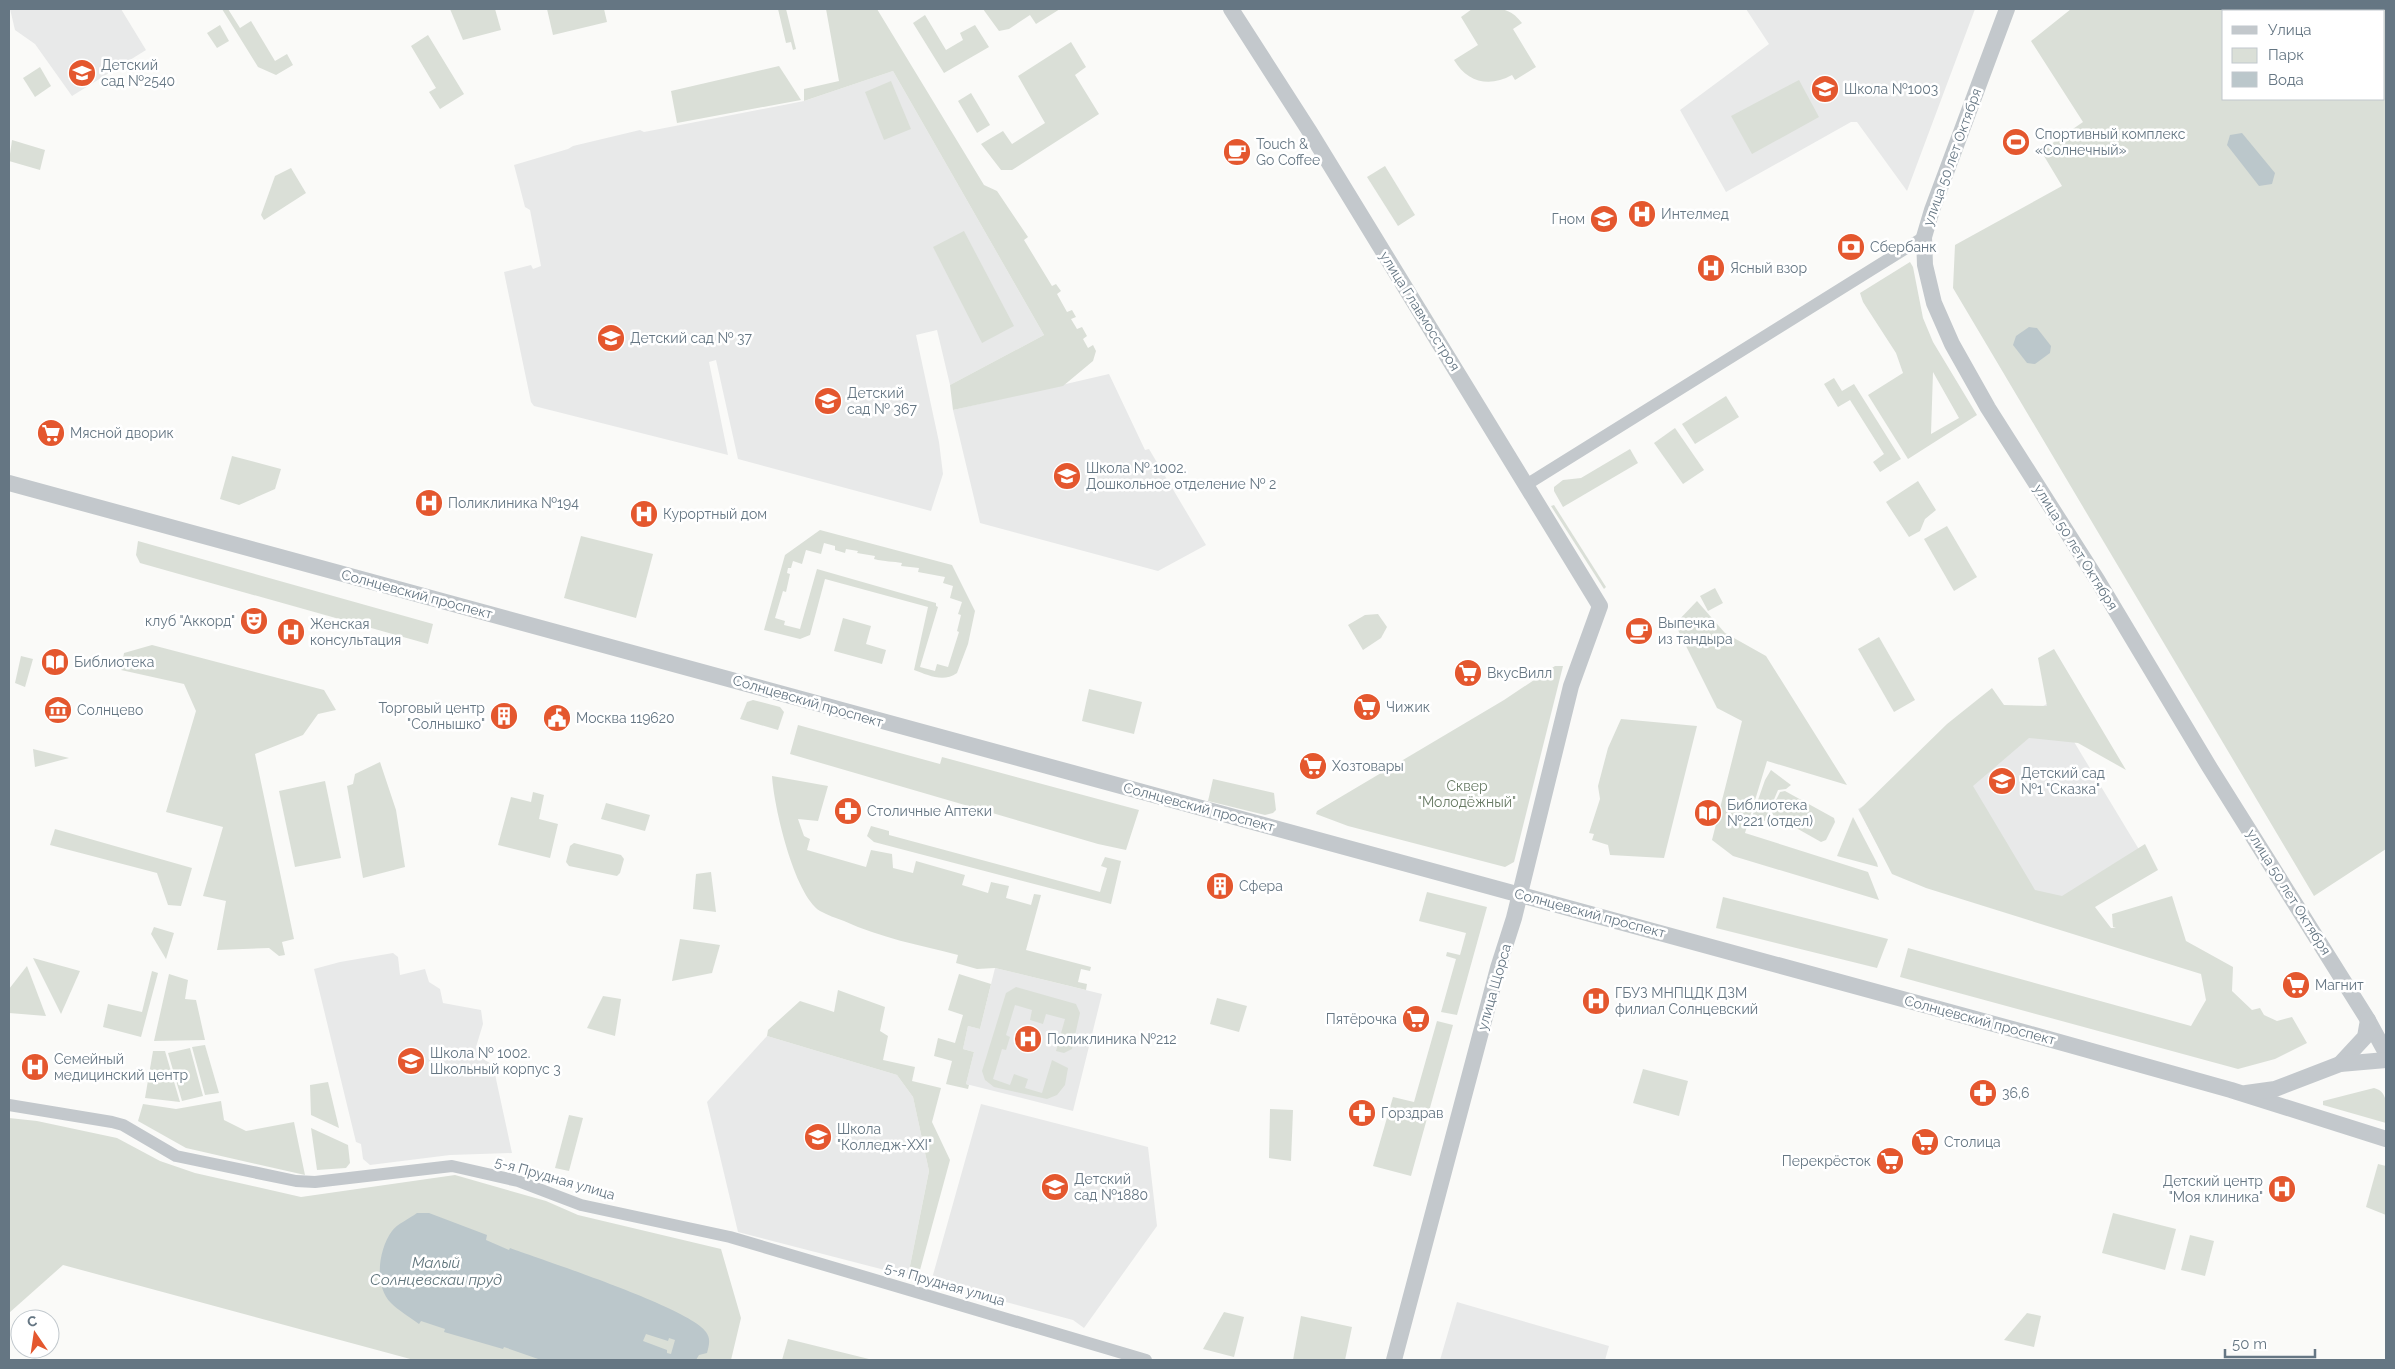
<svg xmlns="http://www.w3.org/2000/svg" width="2395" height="1369" viewBox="0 0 2395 1369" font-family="Raleway,sans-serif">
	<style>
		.built { fill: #e8e9e9 }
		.green { fill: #dadfd7; fill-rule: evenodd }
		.water { fill: #bbc7cb; fill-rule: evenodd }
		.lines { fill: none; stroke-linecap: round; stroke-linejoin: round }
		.minor { stroke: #c3c8cc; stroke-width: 12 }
		.tertiary { stroke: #c3c8cc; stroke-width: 16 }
		.labels { text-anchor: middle; stroke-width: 5; stroke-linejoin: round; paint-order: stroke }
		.poi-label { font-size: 14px; fill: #657683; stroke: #fff; text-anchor: start }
		.street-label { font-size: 14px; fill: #657683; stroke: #fff }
		.park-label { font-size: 14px; fill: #687a64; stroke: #fff }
		.water-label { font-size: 15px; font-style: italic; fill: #60757c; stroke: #fff }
	</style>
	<rect width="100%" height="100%" fill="#fafaf8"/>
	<g class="built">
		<path d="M10,9H121L146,50L72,96L35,44L15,30Z"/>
		<path d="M1746,9H1975L1907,191L1857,122H1851L1726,192L1680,110L1769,44Z"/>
		<path d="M893,71L1044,335L950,385L937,330L916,335L939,442L943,474L931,511L738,459L716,360L709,362L728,455L534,406L531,402L504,272L531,265L533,269L541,266L530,210L525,207L514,165L568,149L573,146L640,130L644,132L804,101Z"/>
		<path d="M1109,374L1145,450L1149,449L1206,545L1158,571L980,523L953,410Z"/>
		<path d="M2050,702L2152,871L2082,914L1886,861L1858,809L1962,749L1965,753Z"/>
		<path d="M393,953L398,957L400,975L425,969L429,982L440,989L443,1003L481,1010L483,1024L476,1047L480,1057L493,1065L512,1153L450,1155L370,1165L363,1159L361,1144L356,1142L314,969L340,962Z"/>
		<path d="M995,968L1102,994L1073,1111L966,1084L974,1052L963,1049L968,1026L980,1029Z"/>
		<path d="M767,1036L897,1075L913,1097L929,1171L908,1276L738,1232L707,1102Z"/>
		<path d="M981,1104L1148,1147L1157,1226L1084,1328L1073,1320L931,1282Z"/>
		<path d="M1457,1302L1609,1346L1605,1360H1440Z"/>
	</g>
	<g class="green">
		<path d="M222,9H228L240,28L251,21L275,61L287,54L293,65L276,75L258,67Z"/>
		<path d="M450,9H495L501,30L463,40Z"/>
		<path d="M547,9H604L607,22L553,35Z"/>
		<path d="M778,9H786L796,49L793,50L791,42L786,43Z"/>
		<path d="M826,9H877L984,185L997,191L1028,237L1024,240L1052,286L1056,284L1061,291L1057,294L1067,312L1072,310L1076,317L1071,319L1077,329L1082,327L1087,336L1083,339L1088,348L1093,345L1096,351L1093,361L1063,386L953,410L950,385L1044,335L893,71L804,101V89L839,81Z"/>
		<path d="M983,9H1060L1036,24L1030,15L1009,29L999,31Z"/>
		<path d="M1472,9C1494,9 1508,4 1522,23L1513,29L1536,67L1515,80L1512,75C1489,88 1467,82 1454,60L1478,45L1461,17Z"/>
		<path d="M2071,9H2386V849L2314,896L1953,288L1955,245L2062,186L2041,151L2083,122L2031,41ZM2224,11H2384V99H2224Z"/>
		<path d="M925,15L946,50L963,40L960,33L975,25L989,47L944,73L913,23Z"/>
		<path d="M220,25L229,41L217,48L207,33Z"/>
		<path d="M428,35L464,94L440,109L429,92L436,88L411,46Z"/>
		<path d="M1071,42L1086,67L1075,75L1099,114L1012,170H1001L981,144L1003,131L1012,144L1045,123L1018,76Z"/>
		<path d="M779,66L801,100L677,123L671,91Z"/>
		<path d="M40,67L51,86L35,97L23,78Z"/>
		<path d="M1799,80L1819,117L1752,154L1731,116Z"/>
		<path d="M891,81L911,129L884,140L865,92Z"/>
		<path d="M971,93L990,125L977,133L958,101Z"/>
		<path d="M12,140L45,150L40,170L9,161Z"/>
		<path d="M1385,166L1415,215L1398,226L1367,177Z"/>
		<path d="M291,168L306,193L264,220L261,215L275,176Z"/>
		<path d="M964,231L1014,326L982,343L933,247Z"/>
		<path d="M1910,262L1913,267L1923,318L1933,342L1977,415L1908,459L1868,395L1903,373L1896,353L1863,302L1860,293ZM1933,372L1959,418L1931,434Z"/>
		<path d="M1834,378L1842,391L1854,384L1901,459L1880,472L1873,462L1884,454L1850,400L1838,407L1824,384Z"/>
		<path d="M1726,396L1739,417L1695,444L1682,424Z"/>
		<path d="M1675,428L1704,470L1683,484L1654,443Z"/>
		<path d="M1630,449L1638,463L1563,507L1554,491V487L1563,480L1581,478Z"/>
		<path d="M232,456L281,469L275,489L239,505L220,499Z"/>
		<path d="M1918,481L1936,510L1925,519L1920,531L1909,537L1886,502Z"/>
		<path d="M1554,505L1606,587L1604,589L1551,506Z"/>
		<path d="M1947,526L1977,577L1954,591L1924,539Z"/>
		<path d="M820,530L952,565L975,611L968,644L957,673C943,683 928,675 914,670L928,607L825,579L810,635L800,639L764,630L785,555ZM824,543L835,546V550L845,553L846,549L858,551L857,553L875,556L874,559C885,562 893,561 902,563L901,566L919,568L918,572L945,577L943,583L953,586L950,598L962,602L958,614L961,615L957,631L959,632L948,667L937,664L935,671L920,667L938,607L936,606V603L817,569L800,629L784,625L785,621L775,618L783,591L786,592L790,574L787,573L788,568H791L793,561L802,564L806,550L821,554Z"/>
		<path d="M581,536L653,554L636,618L564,598Z"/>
		<path d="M138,541L433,624L428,644L140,563L136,555Z"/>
		<path d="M1715,588L1723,603L1708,611L1700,596Z"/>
		<path d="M1697,601L1725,633L1766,656L1847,785L1767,761L1745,833L1868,872L1879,900L1733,856L1712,840L1742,721L1717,708L1675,624Z"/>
		<path d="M1378,614L1387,627L1381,638L1363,650L1348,625L1365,615Z"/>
		<path d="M843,618L871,626L866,644L886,650L882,664L834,651Z"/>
		<path d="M1879,637L1915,700L1894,712L1858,649Z"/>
		<path d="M152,645L324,690L336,710L318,714L303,735L255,754L294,939L282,942L285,955L279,956L269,948L217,950L226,901L203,896L223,827L166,812L196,711L184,684L121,670L124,653Z"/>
		<path d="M2054,649L2126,770L2078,743L2029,738L1973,786L2035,890L2062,896L2145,844L2158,870L2095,907L2111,928H2116L2113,927L2112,914L2172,896L2186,941L2233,967L2232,991L2252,1010L2260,1008L2264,1015L2277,1021L2292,1017L2307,1043L2275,1059L2238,1069L1900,977L1908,948L2191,1026L2206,1000L2201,974L1926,888L1892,874L1859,810L1947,724L1992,688L2004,705L2047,706L2038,658Z"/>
		<path d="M21,656L33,659L25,687L15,683Z"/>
		<path d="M1555,666H1563L1514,862L1505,867L1348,826L1316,814L1317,811L1504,700Z"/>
		<path d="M1089,689L1142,702L1134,734L1082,721Z"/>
		<path d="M753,700L780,707L784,712L778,730L740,719L747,702Z"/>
		<path d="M1621,719L1697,726L1664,858L1610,855L1608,845L1592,840L1594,834L1589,833L1600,799L1598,786L1608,748Z"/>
		<path d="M798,725L940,764L942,757L1139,810L1126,850L1098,844L790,754Z"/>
		<path d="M33,749L69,758L35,767Z"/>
		<path d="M380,762L396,810L405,867L363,878L347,786L353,784L355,774Z"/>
		<path d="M1771,770L1791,785L1786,789L1778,790L1765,821L1752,817L1765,780Z"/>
		<path d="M772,776L828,786L818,821L798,819L804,836L810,839L807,850L866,867L871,850L892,854L893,868L913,873L916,861L965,875L962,885L988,893L991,882L1009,886L1006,898L1031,905L1034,894L1041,895L1026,950L1091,967L1090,971L1081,969L1078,982L1087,984L1086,990L995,968L977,969L956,963L958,955C919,945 881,938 844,921C836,918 827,915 820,911C794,894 774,807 772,776Z"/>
		<path d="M1213,779L1274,793L1276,810L1273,813L1265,815L1208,801Z"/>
		<path d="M325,781L341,858L295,867L279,791Z"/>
		<path d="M1785,791L1834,818L1835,822L1826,840L1821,842L1773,815L1771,810L1780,792Z"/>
		<path d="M533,792L544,795L539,819L558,824L550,858L498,845L511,797L531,802Z"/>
		<path d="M606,803L650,815L645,831L601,819Z"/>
		<path d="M1853,817L1877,863L1878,867L1837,856Z"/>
		<path d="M871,826L889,831V835L1100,892L1107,868L1101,866L1105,857L1121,861L1111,904L874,842L867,836Z"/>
		<path d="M55,829L192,868L181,906L168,905L157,873L50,845Z"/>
		<path d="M574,843L621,855L624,859L620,873L617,876L569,866L566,862L570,846Z"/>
		<path d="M711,872L716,912L693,909L696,874Z"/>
		<path d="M1427,892L1487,907L1457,1015L1441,1012L1456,959L1446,956L1447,952L1460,955L1466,933L1419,921Z"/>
		<path d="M1723,897L1888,939L1877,968L1716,928Z"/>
		<path d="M154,927L174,933L166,959L151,934Z"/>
		<path d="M680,939L720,945L712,973L672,981Z"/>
		<path d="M33,958L80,971L61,1014Z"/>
		<path d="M27,966L46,1016L9,1013V989Z"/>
		<path d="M152,971L158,973L141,1037L103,1027L108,1004L142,1012Z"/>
		<path d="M169,974L188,980L185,999L196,1000L205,1040L154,1041Z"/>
		<path d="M959,974L991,984L980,1029L968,1026L963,1049L974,1052L966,1084L969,1085L968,1089L946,1084L952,1061L934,1056L938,1038L955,1043L963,1015L948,1010Z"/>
		<path d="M1016,987L1076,1004L1080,1013L1072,1049L1064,1053L1056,1051L1065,1019L1046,1014L1043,1024L1030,1020L1032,1010L1015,1005L1006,1035L1010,1037L1006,1050L1002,1049L993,1079L1010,1085L1014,1074L1028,1079L1025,1088L1042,1093L1052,1060L1068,1068L1065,1085L1057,1095L1047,1099L994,1087L985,1080L982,1071L1006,993Z"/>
		<path d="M838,990L885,1007L880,1031L888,1036L883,1060L915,1067L912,1081L941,1088L932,1122L950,1160L917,1281L908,1276L929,1171L913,1097L897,1075L767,1036L768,1030L800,1001L834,1012Z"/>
		<path d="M603,996L621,999L615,1036L587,1028Z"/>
		<path d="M1217,998L1247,1006L1239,1032L1210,1024Z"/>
		<path d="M1437,1021L1453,1025L1411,1176L1373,1166L1393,1097L1414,1102Z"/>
		<path d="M205,1045L219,1093L205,1095L192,1047Z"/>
		<path d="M190,1048L203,1096L182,1101L168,1053Z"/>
		<path d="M153,1051H165L180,1102L145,1098Z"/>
		<path d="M1643,1069L1688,1081L1679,1116L1633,1103Z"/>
		<path d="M328,1082L339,1128L311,1115L310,1085Z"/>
		<path d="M2374,1088C2390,1092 2386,1110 2386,1123L2323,1105V1101Z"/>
		<path d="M221,1101L224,1120L246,1131L294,1122L305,1175L186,1148L138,1121L143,1104L176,1109Z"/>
		<path d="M1270,1109L1293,1110L1291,1161L1269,1158Z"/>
		<path d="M569,1115L583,1118L569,1171L555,1168Z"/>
		<path d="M9,1118L37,1121L117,1138L160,1161L195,1173L301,1197L455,1175L546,1201L578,1215L721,1249L741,1318L731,1360H414L63,1265L9,1313Z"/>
		<path d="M311,1128L348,1145L350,1163L346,1168L317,1170Z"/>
		<path d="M2378,1164L2386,1166V1215L2366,1207Z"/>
		<path d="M2113,1213L2176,1229L2165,1270L2102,1253Z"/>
		<path d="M2190,1235L2214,1241L2205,1276L2181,1270Z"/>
		<path d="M1224,1312L1244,1317L1234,1357L1203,1349Z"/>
		<path d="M2027,1313L2041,1316L2034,1347L2004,1340Z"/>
		<path d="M1301,1316L1352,1327L1345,1360H1293Z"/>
		<path d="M788,1339L873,1360H782Z"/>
	</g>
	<g class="water">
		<path d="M2242,133L2275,173L2272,184L2259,186L2227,145L2230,135Z"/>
		<path d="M2029,327L2037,328L2051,346L2050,353L2035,364L2027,363L2013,345L2016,336Z"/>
		<path d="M417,1213H429L487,1235L486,1240L509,1250L510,1248C545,1261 690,1308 706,1332C711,1339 709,1345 707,1353L699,1355L696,1360H541L504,1347L503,1349L444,1332L445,1329L421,1321L419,1324C410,1317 399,1311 391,1303C374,1286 378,1250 392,1231C397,1224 409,1219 417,1213ZM646,1334L668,1341L669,1338L675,1340L671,1354L667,1353V1350L643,1341Z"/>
	</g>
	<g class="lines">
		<g class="minor">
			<path d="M1526,485L1924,237"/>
			<path d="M9,1105L112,1122L123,1125L176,1156L296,1181L315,1182L452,1166L518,1181L581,1205L730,1237L1146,1360"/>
		</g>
		<g class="tertiary">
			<path d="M1231,9L1310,132L1600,606L1571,686L1514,918L1498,968L1394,1360"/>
			<path d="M2007,9L1932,210L1924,237L1925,265L1934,303L1952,344L1988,408L2098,581L2210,768L2368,1020L2386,1053"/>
			<path d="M9,483L2027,1033L2231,1090L2386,1139"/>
			<path d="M2340,1064L2365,1037L2368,1020"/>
			<path d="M2246,1093L2275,1089L2340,1064L2386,1060"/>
		</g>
	</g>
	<defs>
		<symbol id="school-disc" viewBox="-11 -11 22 22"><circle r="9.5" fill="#e4572e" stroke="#fff"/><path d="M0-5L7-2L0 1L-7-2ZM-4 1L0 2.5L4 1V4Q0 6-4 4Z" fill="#fff"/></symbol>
		<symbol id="stadium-disc" viewBox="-11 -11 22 22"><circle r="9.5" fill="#e4572e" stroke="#fff"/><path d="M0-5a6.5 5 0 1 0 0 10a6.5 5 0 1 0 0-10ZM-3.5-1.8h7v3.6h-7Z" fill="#fff"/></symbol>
		<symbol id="cafe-disc" viewBox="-11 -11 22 22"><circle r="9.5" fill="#e4572e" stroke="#fff"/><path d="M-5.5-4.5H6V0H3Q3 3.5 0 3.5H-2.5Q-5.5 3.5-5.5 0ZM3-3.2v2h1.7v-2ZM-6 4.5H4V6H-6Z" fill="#fff"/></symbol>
		<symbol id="hospital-disc" viewBox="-11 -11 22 22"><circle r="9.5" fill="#e4572e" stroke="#fff"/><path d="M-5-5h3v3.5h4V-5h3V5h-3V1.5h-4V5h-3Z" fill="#fff"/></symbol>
		<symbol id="bank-disc" viewBox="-11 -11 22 22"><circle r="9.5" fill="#e4572e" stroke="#fff"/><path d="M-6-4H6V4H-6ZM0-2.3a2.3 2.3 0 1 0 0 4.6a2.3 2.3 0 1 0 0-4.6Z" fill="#fff"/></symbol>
		<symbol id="supermarket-disc" viewBox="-11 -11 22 22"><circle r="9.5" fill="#e4572e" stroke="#fff"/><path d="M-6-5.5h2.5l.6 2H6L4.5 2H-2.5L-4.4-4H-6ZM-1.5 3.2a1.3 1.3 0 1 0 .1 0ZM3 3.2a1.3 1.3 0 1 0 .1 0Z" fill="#fff"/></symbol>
		<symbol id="theatre-disc" viewBox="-11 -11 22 22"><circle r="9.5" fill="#e4572e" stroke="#fff"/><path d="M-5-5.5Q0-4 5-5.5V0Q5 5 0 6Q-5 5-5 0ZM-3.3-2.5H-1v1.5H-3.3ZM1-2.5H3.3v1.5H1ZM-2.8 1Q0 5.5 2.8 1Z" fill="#fff"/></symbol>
		<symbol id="library-disc" viewBox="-11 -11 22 22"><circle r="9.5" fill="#e4572e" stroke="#fff"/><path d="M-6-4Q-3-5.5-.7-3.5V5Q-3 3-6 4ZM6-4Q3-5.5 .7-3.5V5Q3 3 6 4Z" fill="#fff"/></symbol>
		<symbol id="museum-disc" viewBox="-11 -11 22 22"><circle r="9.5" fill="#e4572e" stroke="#fff"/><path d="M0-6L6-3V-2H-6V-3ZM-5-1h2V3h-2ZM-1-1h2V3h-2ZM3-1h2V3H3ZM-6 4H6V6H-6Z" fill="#fff"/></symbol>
		<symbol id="building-disc" viewBox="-11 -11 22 22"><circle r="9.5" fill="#e4572e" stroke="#fff"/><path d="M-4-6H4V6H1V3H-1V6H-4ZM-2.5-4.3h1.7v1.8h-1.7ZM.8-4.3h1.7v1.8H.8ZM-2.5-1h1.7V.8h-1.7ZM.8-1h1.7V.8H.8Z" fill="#fff"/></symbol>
		<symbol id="civic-disc" viewBox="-11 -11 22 22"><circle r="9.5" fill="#e4572e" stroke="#fff"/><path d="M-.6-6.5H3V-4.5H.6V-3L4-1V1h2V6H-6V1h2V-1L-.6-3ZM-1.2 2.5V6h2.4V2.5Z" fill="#fff"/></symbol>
		<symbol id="pharmacy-disc" viewBox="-11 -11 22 22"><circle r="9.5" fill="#e4572e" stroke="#fff"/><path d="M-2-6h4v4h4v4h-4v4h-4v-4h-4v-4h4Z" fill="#fff"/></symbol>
	</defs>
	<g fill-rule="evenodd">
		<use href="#school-disc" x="66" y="57" width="32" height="32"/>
		<use href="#school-disc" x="1809" y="73" width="32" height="32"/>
		<use href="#stadium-disc" x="2000" y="126" width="32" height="32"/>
		<use href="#cafe-disc" x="1221" y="136" width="32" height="32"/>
		<use href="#hospital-disc" x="1626" y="198" width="32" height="32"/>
		<use href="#school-disc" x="1588" y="203" width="32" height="32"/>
		<use href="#bank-disc" x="1835" y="231" width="32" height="32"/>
		<use href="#hospital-disc" x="1695" y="252" width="32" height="32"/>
		<use href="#school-disc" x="595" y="322" width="32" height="32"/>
		<use href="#school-disc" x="812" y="385" width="32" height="32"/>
		<use href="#supermarket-disc" x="35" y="417" width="32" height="32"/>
		<use href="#school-disc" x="1051" y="460" width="32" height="32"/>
		<use href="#hospital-disc" x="413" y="487" width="32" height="32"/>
		<use href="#hospital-disc" x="628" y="498" width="32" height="32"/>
		<use href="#theatre-disc" x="238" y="605" width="32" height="32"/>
		<use href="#cafe-disc" x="1623" y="615" width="32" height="32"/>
		<use href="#hospital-disc" x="275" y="616" width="32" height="32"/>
		<use href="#library-disc" x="39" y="646" width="32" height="32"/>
		<use href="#supermarket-disc" x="1452" y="657" width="32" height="32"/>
		<use href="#supermarket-disc" x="1351" y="691" width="32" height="32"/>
		<use href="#museum-disc" x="42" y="694" width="32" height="32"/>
		<use href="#building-disc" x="488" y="700" width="32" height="32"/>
		<use href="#civic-disc" x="541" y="702" width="32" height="32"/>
		<use href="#supermarket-disc" x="1297" y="750" width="32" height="32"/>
		<use href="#school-disc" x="1986" y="765" width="32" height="32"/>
		<use href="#pharmacy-disc" x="832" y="795" width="32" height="32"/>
		<use href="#library-disc" x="1692" y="797" width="32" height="32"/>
		<use href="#building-disc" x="1204" y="870" width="32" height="32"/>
		<use href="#supermarket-disc" x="2280" y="969" width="32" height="32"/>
		<use href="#hospital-disc" x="1580" y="985" width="32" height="32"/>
		<use href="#supermarket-disc" x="1400" y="1003" width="32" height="32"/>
		<use href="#hospital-disc" x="1012" y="1023" width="32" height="32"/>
		<use href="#school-disc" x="395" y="1045" width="32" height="32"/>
		<use href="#hospital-disc" x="19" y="1051" width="32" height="32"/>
		<use href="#pharmacy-disc" x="1967" y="1077" width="32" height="32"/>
		<use href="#pharmacy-disc" x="1346" y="1097" width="32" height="32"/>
		<use href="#school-disc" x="802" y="1121" width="32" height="32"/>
		<use href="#supermarket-disc" x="1909" y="1126" width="32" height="32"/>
		<use href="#supermarket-disc" x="1874" y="1145" width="32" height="32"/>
		<use href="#school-disc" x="1039" y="1171" width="32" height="32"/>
		<use href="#hospital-disc" x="2266" y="1173" width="32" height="32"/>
	</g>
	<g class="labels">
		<g class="poi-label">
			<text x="101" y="70">Детский<tspan x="101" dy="16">сад №2540</tspan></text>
			<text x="1844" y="94">Школа №1003</text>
			<text x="2035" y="139">Спортивный комплекс<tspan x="2035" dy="16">«Солнечный»</tspan></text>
			<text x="1256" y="149">Touch &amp;<tspan x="1256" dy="16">Go Coffee</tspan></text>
			<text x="1661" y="219">Интелмед</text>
			<text x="1585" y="224" text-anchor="end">Гном</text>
			<text x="1870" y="252">Сбербанк</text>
			<text x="1730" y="273">Ясный взор</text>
			<text x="630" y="343">Детский сад № 37</text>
			<text x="847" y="398">Детский<tspan x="847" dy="16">сад № 367</tspan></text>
			<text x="70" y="438">Мясной дворик</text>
			<text x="1086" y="473">Школа № 1002.<tspan x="1086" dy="16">Дошкольное отделение № 2</tspan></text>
			<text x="448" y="508">Поликлиника №194</text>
			<text x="663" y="519">Курортный дом</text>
			<text x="235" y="626" text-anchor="end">клуб "Аккорд"</text>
			<text x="1658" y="628">Выпечка<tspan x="1658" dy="16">из тандыра</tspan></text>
			<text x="310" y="629">Женская<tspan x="310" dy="16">консультация</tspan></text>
			<text x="74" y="667">Библиотека</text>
			<text x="1487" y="678">ВкусВилл</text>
			<text x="1386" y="712">Чижик</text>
			<text x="485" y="713" text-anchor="end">Торговый центр<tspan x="485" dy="16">"Солнышко"</tspan></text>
			<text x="77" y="715">Солнцево</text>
			<text x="576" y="723">Москва 119620</text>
			<text x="1332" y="771">Хозтовары</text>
			<text x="2021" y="778">Детский сад<tspan x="2021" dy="16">№1 "Сказка"</tspan></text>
			<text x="1727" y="810">Библиотека<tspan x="1727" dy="16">№221 (отдел)</tspan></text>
			<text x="867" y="816">Столичные Аптеки</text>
			<text x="1239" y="891">Сфера</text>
			<text x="2315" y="990">Магнит</text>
			<text x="1615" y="998">ГБУЗ МНПЦДК ДЗМ<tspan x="1615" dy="16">филиал Солнцевский</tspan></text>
			<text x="1397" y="1024" text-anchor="end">Пятёрочка</text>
			<text x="1047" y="1044">Поликлиника №212</text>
			<text x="430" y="1058">Школа № 1002.<tspan x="430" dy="16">Школьный корпус 3</tspan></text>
			<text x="54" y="1064">Семейный<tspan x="54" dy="16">медицинский центр</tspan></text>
			<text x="2002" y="1098">36,6</text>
			<text x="1381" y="1118">Горздрав</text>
			<text x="837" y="1134">Школа<tspan x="837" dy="16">"Колледж-XXI"</tspan></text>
			<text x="1944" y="1147">Столица</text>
			<text x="1871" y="1166" text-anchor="end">Перекрёсток</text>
			<text x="1074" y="1184">Детский<tspan x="1074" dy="16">сад №1880</tspan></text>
			<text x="2263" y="1186" text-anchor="end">Детский центр<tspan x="2263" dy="16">"Моя клиника"</tspan></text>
		</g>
		<g class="street-label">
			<text transform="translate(1952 157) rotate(-70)" y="5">улица 50 лет Октября</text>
			<text transform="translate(1420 311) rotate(58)" y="5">улица Главмосстроя</text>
			<text transform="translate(2076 547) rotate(58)" y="5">улица 50 лет Октября</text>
			<text transform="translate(417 594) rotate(15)" y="5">Солнцевский проспект</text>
			<text transform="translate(808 701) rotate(16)" y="5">Солнцевский проспект</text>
			<text transform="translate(1199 807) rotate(15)" y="5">Солнцевский проспект</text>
			<text transform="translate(2289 892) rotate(58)" y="5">улица 50 лет Октября</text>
			<text transform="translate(1590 913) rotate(15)" y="5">Солнцевский проспект</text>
			<text transform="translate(1494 987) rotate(-74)" y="5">улица Щорса</text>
			<text transform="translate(1980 1020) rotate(15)" y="5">Солнцевский проспект</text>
			<text transform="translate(555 1178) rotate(16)" y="5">5-я Прудная улица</text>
			<text transform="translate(945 1284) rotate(16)" y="5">5-я Прудная улица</text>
		</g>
		<g class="park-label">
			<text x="1467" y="791">Сквер<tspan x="1467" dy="16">"Молодёжный"</tspan></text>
		</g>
		<g class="water-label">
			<text x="436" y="1268">Малый<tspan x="436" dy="17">Солнцевскаи пруд</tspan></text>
		</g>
	</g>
	<rect width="2395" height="1369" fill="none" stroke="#657683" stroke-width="20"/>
	<rect x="2222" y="10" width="162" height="90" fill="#ffffff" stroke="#c1c8cd"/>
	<rect x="2232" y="26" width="25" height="8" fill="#c3c8cc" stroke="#c1c8cd"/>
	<text x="2268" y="35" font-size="15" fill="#657683">Улица</text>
	<rect x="2232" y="48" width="25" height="15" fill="#dadfd7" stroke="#c1c8cd"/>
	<text x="2268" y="60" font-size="15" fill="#657683">Парк</text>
	<rect x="2232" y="72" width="25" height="15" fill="#bbc7cb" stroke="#c1c8cd"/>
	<text x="2268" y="85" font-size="15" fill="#657683">Вода</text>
	<g transform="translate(35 1334) rotate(347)"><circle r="24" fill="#ffffff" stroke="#c1c8cd"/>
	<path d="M0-4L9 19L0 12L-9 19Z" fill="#e4572e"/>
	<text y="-8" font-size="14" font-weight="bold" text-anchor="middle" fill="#657683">С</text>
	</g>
	<path d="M2225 1349v8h90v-8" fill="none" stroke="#657683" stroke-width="2.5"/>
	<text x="2232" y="1349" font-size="15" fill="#657683" stroke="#ffffff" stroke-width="4" paint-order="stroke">50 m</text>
</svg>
